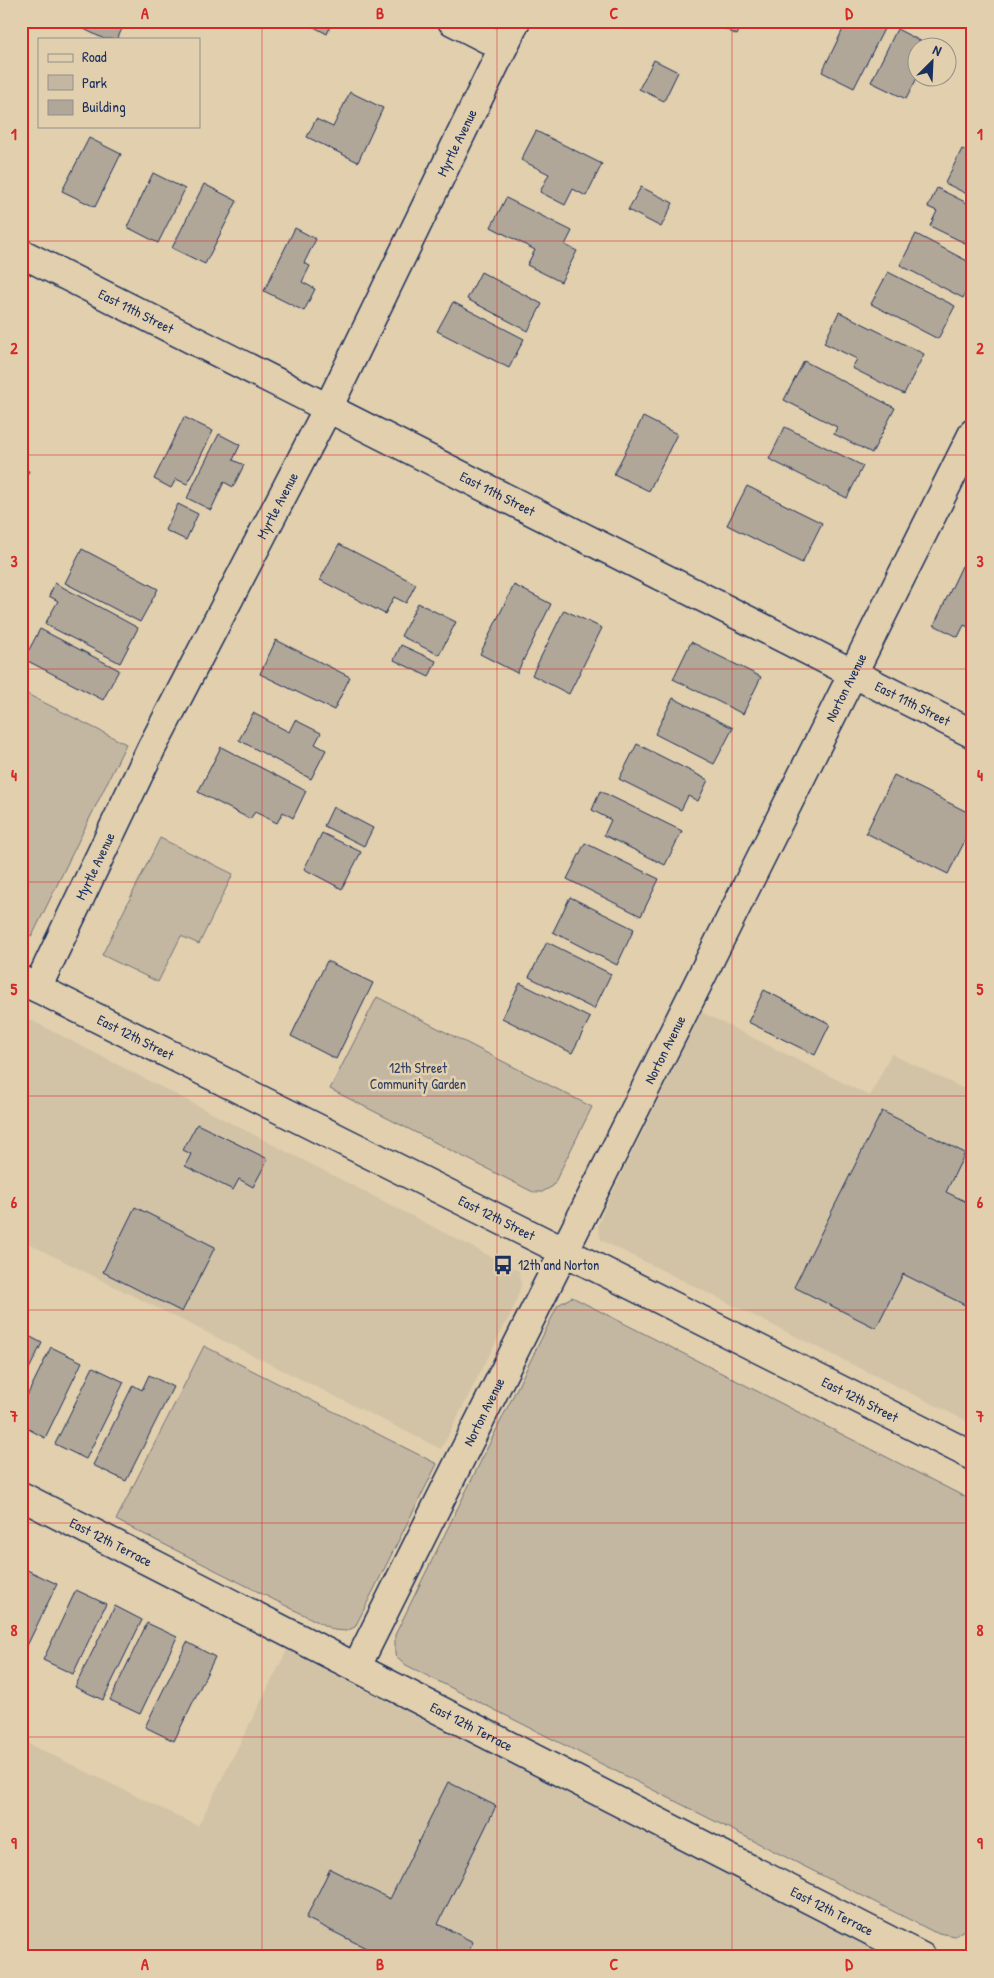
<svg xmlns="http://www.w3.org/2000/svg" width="994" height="1978" viewBox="0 0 994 1978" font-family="'Patrick Hand',sans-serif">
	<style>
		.built { fill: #d2c3a7 }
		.green { fill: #c4b7a1; stroke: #707380 }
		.building { fill: #b0a799; stroke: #1b2f5e }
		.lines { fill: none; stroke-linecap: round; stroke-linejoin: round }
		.minor-casing { stroke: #1b2f5e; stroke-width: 31 }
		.minor { stroke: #e1cfad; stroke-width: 28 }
		.grid { fill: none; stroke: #d62828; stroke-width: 1; stroke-opacity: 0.55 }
		.labels { text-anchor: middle; stroke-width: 5; stroke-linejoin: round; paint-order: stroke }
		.street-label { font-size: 14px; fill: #1b2f5e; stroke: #e1cfad }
		.park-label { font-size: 14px; fill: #2c3d65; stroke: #e1cfad }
		.poi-label { font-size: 14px; fill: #1b2f5e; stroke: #e1cfad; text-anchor: start }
		.neatline { fill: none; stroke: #d62828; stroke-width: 2 }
		.grid-label { font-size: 16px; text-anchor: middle; font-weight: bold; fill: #d62828 }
	</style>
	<rect width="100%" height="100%" fill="#e1cfad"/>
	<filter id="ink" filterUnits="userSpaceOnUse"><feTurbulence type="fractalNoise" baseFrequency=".02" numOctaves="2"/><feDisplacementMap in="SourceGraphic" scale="10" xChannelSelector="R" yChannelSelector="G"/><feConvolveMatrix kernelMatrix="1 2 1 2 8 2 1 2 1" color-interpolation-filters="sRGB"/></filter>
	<g filter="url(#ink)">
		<g class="built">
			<path d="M701,1012L870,1096L891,1054L973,1093V1424L601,1240L598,1226L602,1214Z"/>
			<path d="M21,1015L519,1271L521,1285L515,1305L441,1449L21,1240Z"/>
			<path d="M287,1650L889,1957H21V1740L198,1826Z"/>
		</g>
		<g class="green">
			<path d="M21,691L126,744L32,936L21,931Z"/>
			<path d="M160,838L233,874L199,944L181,936L158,982L102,955Z"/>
			<path d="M377,997L592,1107L553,1186L542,1192H533L330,1089Z"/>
			<path d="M572,1297L973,1501V1917L968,1927L955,1936L934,1932L406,1665L395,1655V1635L558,1305Z"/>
			<path d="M204,1346L437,1464L355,1627L346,1631L334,1630L116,1520Z"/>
		</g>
		<g class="building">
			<path d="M85,21H126L117,39H104L82,28Z"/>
			<path d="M303,21H333L327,34Z"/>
			<path d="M709,21H744L737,35Z"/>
			<path d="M847,21H879L886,25L854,88L822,72Z"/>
			<path d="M897,29L932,47L916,48L917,78L906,99L871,82Z"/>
			<path d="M654,60L678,72L664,101L639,89Z"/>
			<path d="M350,92L383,108L358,162L307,137L316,119L333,127Z"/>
			<path d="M536,131L602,164L586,196L573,189L565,205L540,192L549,174L521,160Z"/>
			<path d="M89,138L121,154L95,207L62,191Z"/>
			<path d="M962,149L973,154V197L945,183Z"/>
			<path d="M153,173L185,189L158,243L127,227Z"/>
			<path d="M204,184L237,201L205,264L172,248Z"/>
			<path d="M641,187L673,203L661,227L628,210Z"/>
			<path d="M937,188L973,206V247L930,226L937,211L928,207Z"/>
			<path d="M506,198L572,231L565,245L577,251L561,282L527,265L535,250L491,227Z"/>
			<path d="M295,228L316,239L304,263L310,266L302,282L315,289L304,311L264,291Z"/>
			<path d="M916,234L973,264V279L963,298L900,265Z"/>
			<path d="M481,272L542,304L528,331L467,299Z"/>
			<path d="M888,272L955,306L938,339L871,304Z"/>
			<path d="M453,302L524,339L509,368L437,331Z"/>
			<path d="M839,312L924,354L904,394L852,368L857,359L824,343Z"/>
			<path d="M804,361L895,408L872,453L834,434L837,427L784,400Z"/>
			<path d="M184,417L213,431L187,484L176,479L171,488L154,479Z"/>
			<path d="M643,417L677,434L649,491L614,474Z"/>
			<path d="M785,427L863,466L847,498L769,459Z"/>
			<path d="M219,434L240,445L233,460L244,465L233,487L224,482L211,510L187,498Z"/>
			<path d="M21,468L29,471L21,486Z"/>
			<path d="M747,486L822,523L802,563L727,525Z"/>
			<path d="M178,504L198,514L186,540L165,530Z"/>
			<path d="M339,544L416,584L406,603L394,597L385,614L320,580Z"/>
			<path d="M82,549L158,589L140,622L65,583Z"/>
			<path d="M962,566L973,571V629L964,625L958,637L934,625Z"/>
			<path d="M55,583L138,628L120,663L45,624L58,601L49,596Z"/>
			<path d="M514,585L551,604L517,673L480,654Z"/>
			<path d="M418,603L456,622L439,655L401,636Z"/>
			<path d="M564,610L602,628L569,694L532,675Z"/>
			<path d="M40,629L119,670L103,700L24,659Z"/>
			<path d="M276,640L350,677L334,710L260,674Z"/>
			<path d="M691,642L761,677L743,714L673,679Z"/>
			<path d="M401,645L436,661L429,677L394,660Z"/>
			<path d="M673,698L733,728L714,764L655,734Z"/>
			<path d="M253,713L289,732L295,720L321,733L315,744L326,750L311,779L239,740Z"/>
			<path d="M637,744L708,780L698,801L688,796L681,810L619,779Z"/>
			<path d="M221,747L306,791L293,818L283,812L277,823L255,812L250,819L198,792Z"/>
			<path d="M894,775L973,815V825L948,874L866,833Z"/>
			<path d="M600,791L682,831L665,865L604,835L611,820L592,810Z"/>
			<path d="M333,807L373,828L364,846L324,826Z"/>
			<path d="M322,833L361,852L342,889L304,869Z"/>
			<path d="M585,843L659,879L641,916L567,879Z"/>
			<path d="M570,897L634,929L617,965L553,932Z"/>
			<path d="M547,942L611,974L594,1009L529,977Z"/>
			<path d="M327,961L373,983L336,1059L291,1036Z"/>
			<path d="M520,983L590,1018L572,1053L502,1018Z"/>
			<path d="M764,990L830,1024L815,1055L748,1022Z"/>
			<path d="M882,1111L965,1153L946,1192L973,1205V1309L903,1274L876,1328L794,1287Z"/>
			<path d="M197,1124L268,1159L253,1187L239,1179L233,1190L185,1166L191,1154L183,1150Z"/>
			<path d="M135,1207L215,1247L182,1312L103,1272Z"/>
			<path d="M21,1332L42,1343L21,1385Z"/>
			<path d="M51,1347L82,1362L45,1438L21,1425V1408Z"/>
			<path d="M93,1367L124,1382L86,1459L55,1444Z"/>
			<path d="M149,1375L173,1387L126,1481L93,1465L133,1385L142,1390Z"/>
			<path d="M25,1569L57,1584L21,1658V1577Z"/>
			<path d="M76,1590L106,1604L73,1674L43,1660Z"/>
			<path d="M115,1606L142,1620L103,1700L75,1687Z"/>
			<path d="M147,1623L177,1637L140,1714L110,1700Z"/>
			<path d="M187,1642L215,1657L174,1741L145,1727Z"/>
			<path d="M448,1782L496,1806L438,1924L473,1942L466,1957H384L306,1918L330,1869L390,1899Z"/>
		</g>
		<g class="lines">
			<defs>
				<g id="minor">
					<path d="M452,21L503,47"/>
					<path id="s1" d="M21,253L973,734"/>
					<path id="s2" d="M21,980L973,1456"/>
					<path id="s3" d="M37,988L151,749L328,408L516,21"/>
					<path id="s4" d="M21,1496L922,1957"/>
					<path id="s5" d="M357,1666L973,433"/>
				</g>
			</defs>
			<use href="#minor" class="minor-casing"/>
			<use href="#minor" class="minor"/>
		</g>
	</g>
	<path class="grid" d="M262,21V1957M497,21V1957M732,21V1957M21,241H973M21,455H973M21,669H973M21,882H973M21,1096H973M21,1310H973M21,1523H973M21,1737H973"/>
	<defs>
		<symbol id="bus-bare" viewBox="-9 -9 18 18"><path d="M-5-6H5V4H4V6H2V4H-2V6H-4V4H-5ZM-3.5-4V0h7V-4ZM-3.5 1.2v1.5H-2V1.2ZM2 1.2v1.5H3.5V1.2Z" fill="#1b2f5e" stroke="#e1cfad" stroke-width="2.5" paint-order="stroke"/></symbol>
	</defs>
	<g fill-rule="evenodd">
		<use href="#bus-bare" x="489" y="1251" width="28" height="28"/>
	</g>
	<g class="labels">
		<g class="street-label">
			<text dy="5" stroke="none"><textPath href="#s3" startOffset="944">Myrtle Avenue</textPath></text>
			<text dy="5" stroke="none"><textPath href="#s1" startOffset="129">East 11th Street</textPath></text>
			<text dy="5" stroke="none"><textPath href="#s1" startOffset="534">East 11th Street</textPath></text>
			<text dy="5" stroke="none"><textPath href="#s3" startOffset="539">Myrtle Avenue</textPath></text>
			<text dy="5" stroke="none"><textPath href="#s5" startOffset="1094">Norton Avenue</textPath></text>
			<text dy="5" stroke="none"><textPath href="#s1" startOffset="999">East 11th Street</textPath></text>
			<text dy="5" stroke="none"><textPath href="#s3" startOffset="135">Myrtle Avenue</textPath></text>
			<text dy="5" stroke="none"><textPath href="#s2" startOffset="128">East 12th Street</textPath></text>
			<text dy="5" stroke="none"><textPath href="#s5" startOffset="689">Norton Avenue</textPath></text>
			<text dy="5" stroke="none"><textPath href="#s2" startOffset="532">East 12th Street</textPath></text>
			<text dy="5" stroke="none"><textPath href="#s2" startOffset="938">East 12th Street</textPath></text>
			<text dy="5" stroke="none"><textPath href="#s5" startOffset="284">Norton Avenue</textPath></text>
			<text dy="5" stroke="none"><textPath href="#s4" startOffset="101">East 12th Terrace</textPath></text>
			<text dy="5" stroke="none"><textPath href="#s4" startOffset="506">East 12th Terrace</textPath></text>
			<text dy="5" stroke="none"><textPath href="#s4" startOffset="911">East 12th Terrace</textPath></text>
		</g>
		<g class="park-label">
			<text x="418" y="1073">12th Street<tspan x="418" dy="16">Community Garden</tspan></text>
		</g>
		<g class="poi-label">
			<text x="518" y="1270">12th and Norton</text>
		</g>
	</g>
	<rect width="994" height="1978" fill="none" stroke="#e1cfad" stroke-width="55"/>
	<rect x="38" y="38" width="162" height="90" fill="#e1cfad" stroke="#928f8d"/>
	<rect x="48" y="54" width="25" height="8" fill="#e1cfad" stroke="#928f8d"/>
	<text x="82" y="62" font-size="15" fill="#1b2f5e">Road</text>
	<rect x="48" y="75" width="25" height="15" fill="#c4b7a1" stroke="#928f8d"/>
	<text x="82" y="88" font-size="15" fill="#1b2f5e">Park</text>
	<rect x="48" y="100" width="25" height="15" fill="#b0a799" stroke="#928f8d"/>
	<text x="82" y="112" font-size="15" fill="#1b2f5e">Building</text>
	<g transform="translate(932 62) rotate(24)"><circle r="24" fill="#e1cfad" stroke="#928f8d"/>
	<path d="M0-4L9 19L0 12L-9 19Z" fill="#1b2f5e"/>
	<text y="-8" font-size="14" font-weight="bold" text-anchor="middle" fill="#1b2f5e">N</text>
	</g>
	<rect x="28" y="28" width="938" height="1922" class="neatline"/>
	<g class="grid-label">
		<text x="145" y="19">A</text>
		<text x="380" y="19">B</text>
		<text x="614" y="19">C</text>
		<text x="849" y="19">D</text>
		<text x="14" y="140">1</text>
		<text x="980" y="140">1</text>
		<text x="14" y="354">2</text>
		<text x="980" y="354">2</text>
		<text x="14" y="567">3</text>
		<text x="980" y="567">3</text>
		<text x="14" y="781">4</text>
		<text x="980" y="781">4</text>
		<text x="14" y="995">5</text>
		<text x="980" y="995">5</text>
		<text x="14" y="1208">6</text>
		<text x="980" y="1208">6</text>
		<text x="14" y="1422">7</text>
		<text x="980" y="1422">7</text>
		<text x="14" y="1636">8</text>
		<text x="980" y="1636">8</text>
		<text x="14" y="1849">9</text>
		<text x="980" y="1849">9</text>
		<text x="145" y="1970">A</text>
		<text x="380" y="1970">B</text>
		<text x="614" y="1970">C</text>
		<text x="849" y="1970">D</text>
	</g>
</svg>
